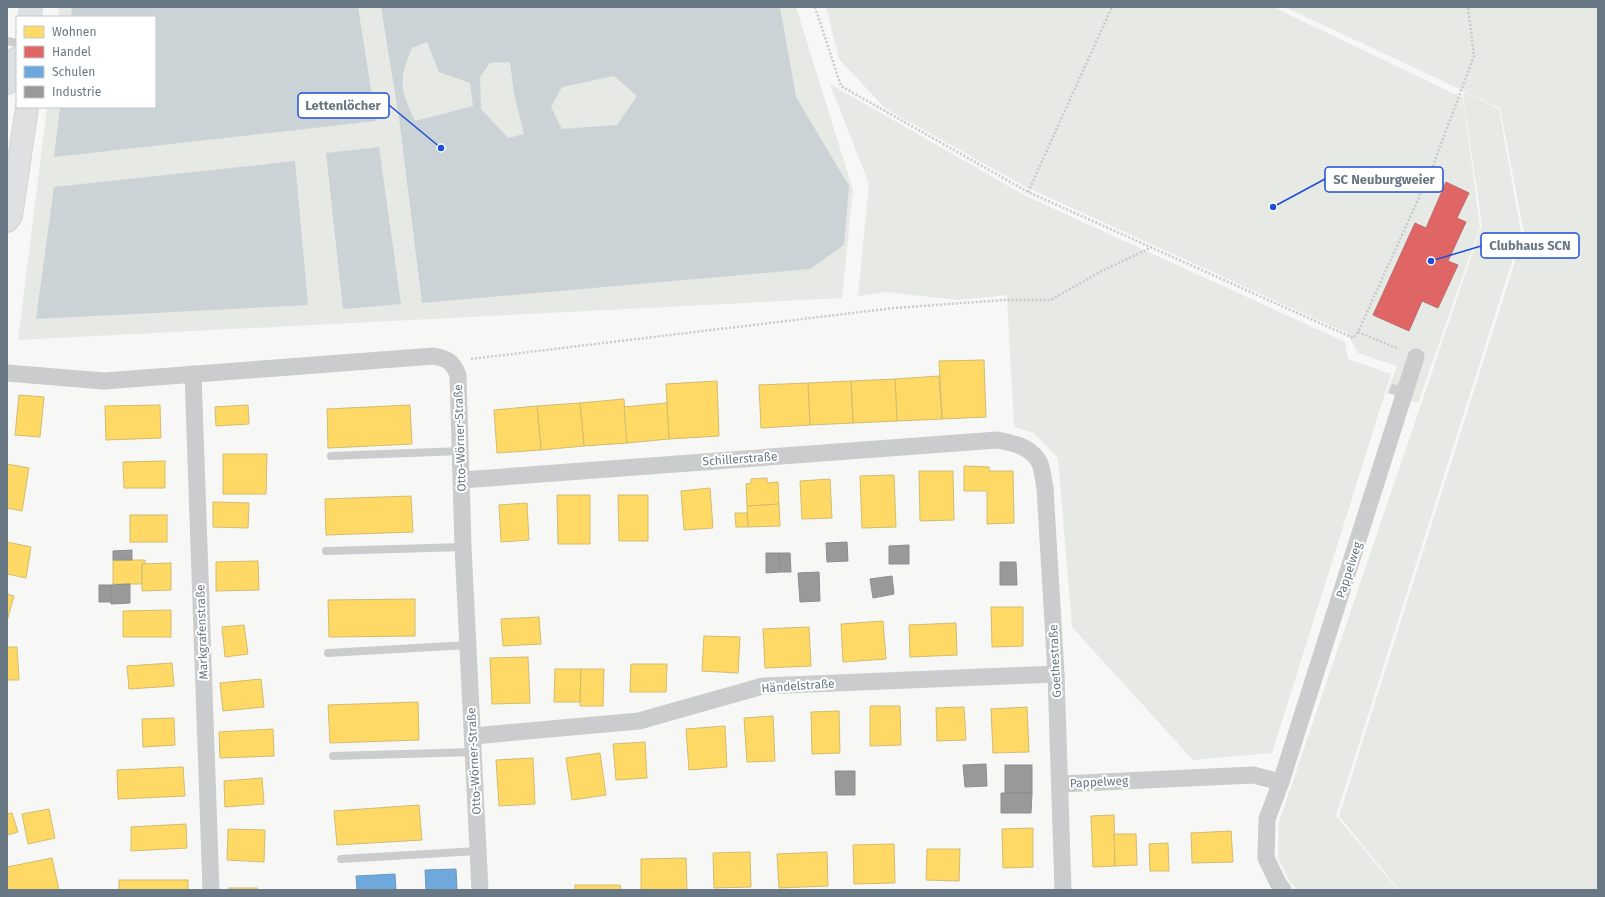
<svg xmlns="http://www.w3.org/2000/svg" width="1605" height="897" viewBox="0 0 1605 897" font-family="'Fira Sans',sans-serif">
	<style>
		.green { fill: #e6e9e4 }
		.water { fill: #ccd3d6; fill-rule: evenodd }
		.homes { fill: #ffd966; stroke: #d2bc6f }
		.shops { fill: #e06666; stroke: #bc6b6f }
		.schools { fill: #6fa8dc; stroke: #6d9ac2 }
		.industry { fill: #999; stroke: #8a8f93 }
		.building { fill: #cecfd0; stroke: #e6e6e6 }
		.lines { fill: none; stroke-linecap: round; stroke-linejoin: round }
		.secondary-casing { stroke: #d3d4d5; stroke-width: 24 }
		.path { stroke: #c9cacb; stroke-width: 2.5; stroke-dasharray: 2 2; stroke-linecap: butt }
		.lane { stroke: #cbcccd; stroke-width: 8 }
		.street { stroke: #cbcccd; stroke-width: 17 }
		.secondary { stroke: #dfe0e1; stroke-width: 22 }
		.labels { text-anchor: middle; stroke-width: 4; stroke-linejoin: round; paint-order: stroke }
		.street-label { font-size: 12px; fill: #687885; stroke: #fff }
		.leader { fill: none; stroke: #1d4ed8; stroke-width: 1.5 }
		.callout-dot { fill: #1d4ed8; stroke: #fff; stroke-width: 1.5 }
		.callout { fill: #fff; stroke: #1d4ed8; stroke-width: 1.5 }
		.callout-label { font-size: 13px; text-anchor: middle; font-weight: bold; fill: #687885 }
	</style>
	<rect width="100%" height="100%" fill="#f7f7f6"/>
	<g class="green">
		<path d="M59,7H796L853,190L842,298L18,340L47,107H155V17H58Z"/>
		<path d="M826,7H1273L1463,98L1480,227L1418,403L1387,393L1397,366L1358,353L1347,333L1026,187L885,108L839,59Z"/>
		<path d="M1285,7H1598V890H1401L1396,886L1339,816L1524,233L1500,108Z"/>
		<path d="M830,84L1026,196L1345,342L1348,359L1391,374L1272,753L1193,760L1072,627L1058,458L1034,433L1014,427L1007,295L957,300L886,292L858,296L869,184Z"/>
		<path d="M1465,92L1499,109L1521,233L1336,816L1398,890H1297L1290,882L1278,858L1279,822L1482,225L1463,95Z"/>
	</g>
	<g class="water">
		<path d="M72,7H358L376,121L54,157L60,107H155V17H71Z"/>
		<path d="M381,7H780L796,97L849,186L844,245L810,269L422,303L399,118ZM427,42L439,72L470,83L473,106L415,121C400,89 398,81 412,48ZM510,62L514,94L524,134L508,138L481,109L480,77L490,63ZM614,76L637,96L617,125L562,129L551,107L562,87Z"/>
		<path d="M379,147L401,304L343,309L326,153Z"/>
		<path d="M295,161L308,305L36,319L54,187Z"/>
	</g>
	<g class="homes">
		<path d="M984,360L986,417L942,419L939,361Z"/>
		<path d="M939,376L942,419L897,421L895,379Z"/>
		<path d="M895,379L897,421L853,423L851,381Z"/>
		<path d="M717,381L719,436L669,439L666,384Z"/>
		<path d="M851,381L853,423L810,425L808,383Z"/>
		<path d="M808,383L810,425L761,428L759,385Z"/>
		<path d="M19,395L44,397L40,437L15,435Z"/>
		<path d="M624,399L627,443L584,446L580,403Z"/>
		<path d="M580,403L584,446L541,450L537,406Z"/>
		<path d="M667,403L669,439L627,443L624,407Z"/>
		<path d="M160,405L161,438L106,440L105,406Z"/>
		<path d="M248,405L249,424L216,426L215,407Z"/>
		<path d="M410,405L412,444L328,448L327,409Z"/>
		<path d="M537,406L541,450L497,453L494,410Z"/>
		<path d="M223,454H267L266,494H223Z"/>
		<path d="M165,461V488H124L123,462Z"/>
		<path d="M7,464L29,468L22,511L7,508Z"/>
		<path d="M964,466L989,467V471H1013L1014,523L987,524V491H964Z"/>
		<path d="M919,471H953L954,520L920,521Z"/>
		<path d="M894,475L896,527L862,528L860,476Z"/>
		<path d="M767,478V483L778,482L779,504L747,506L746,484L751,483V479Z"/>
		<path d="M830,479L832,518L802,519L800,481Z"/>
		<path d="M710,488L713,528L684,530L681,491Z"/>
		<path d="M557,495H590V544H558Z"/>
		<path d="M618,495H648V541H619Z"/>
		<path d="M411,496L413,532L326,535L325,499Z"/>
		<path d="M213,502L249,503L248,528L213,527Z"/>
		<path d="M527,503L529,540L501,542L499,505Z"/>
		<path d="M779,504L780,526L748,527L747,506Z"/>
		<path d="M735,513H747L748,527H736Z"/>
		<rect x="130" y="515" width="37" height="27"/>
		<path d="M7,542L31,547L26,578L7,574Z"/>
		<path d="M113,560H145V564H142V584H113Z"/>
		<path d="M258,561L259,590L216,591V562Z"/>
		<path d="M171,563V590L142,591V564Z"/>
		<path d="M7,594L14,596L7,621Z"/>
		<path d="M415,599V636L329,637L328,600Z"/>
		<path d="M991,607H1023V646L992,647Z"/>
		<path d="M171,610V637H123V611Z"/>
		<path d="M539,617L541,644L503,646L501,619Z"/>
		<path d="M883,621L886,659L843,662L841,624Z"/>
		<path d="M956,623L957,655L910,657L909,625Z"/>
		<path d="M244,625L248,654L225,657L222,627Z"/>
		<path d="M809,627L811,666L765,668L763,629Z"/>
		<path d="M704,636L740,637L738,673L702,671Z"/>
		<path d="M7,647H17L19,680H7Z"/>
		<path d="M528,657L530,703L492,704L490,658Z"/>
		<path d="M172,663L174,686L129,689L127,666Z"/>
		<path d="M631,664H667L666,692H630Z"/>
		<path d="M555,669H581L580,702H554Z"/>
		<path d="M581,669H604L603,706H580Z"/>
		<path d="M261,679L264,707L223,711L220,683Z"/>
		<path d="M418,702L419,740L330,743L328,705Z"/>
		<path d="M870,706H900L901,745L870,746Z"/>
		<path d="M964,707L966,740L937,741L936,708Z"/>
		<path d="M1027,707L1029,752L993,753L991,709Z"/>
		<path d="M839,711L840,753L812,754L811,712Z"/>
		<path d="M773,716L775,761L747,762L744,718Z"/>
		<path d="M174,718L175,745L143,747L142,719Z"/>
		<path d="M725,726L727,767L689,770L686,729Z"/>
		<path d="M273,729L274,756L220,758L219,732Z"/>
		<path d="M645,742L647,778L616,780L613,744Z"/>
		<path d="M600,753L606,795L572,800L566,758Z"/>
		<path d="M533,758L535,804L499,806L496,760Z"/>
		<path d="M183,767L185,796L118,799L117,770Z"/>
		<path d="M262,778L264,804L225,807L224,781Z"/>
		<path d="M419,805L422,840L337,845L334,811Z"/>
		<path d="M49,809L55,838L28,844L22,814Z"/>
		<path d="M12,813L18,832L7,835V814Z"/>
		<path d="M1114,815L1115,866L1093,867L1091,816Z"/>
		<path d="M186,824L187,848L131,851V827Z"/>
		<path d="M1033,828V867L1003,868L1002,829Z"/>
		<path d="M228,829L265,830L264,862L227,860Z"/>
		<path d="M1231,831L1233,862L1192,863L1191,833Z"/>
		<path d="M1114,834H1136L1137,865L1115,866Z"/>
		<path d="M1168,843L1169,871H1150L1149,844Z"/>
		<path d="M894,844L895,883L854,884L853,845Z"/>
		<path d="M927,849H960L959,881L926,880Z"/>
		<path d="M750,852L751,887L714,888L713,853Z"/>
		<path d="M827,852L828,886L779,888L777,854Z"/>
		<path d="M52,858L59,890H7V867Z"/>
		<path d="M686,858L687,890H641V859Z"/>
		<rect x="119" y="880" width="69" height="10"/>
		<path d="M575,885H620L621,890H575Z"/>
		<rect x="229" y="888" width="28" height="2"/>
	</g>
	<path class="shops" d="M1446,182L1469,193L1457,218L1466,222L1448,261L1458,265L1438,308L1422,301L1409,331L1373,315L1415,223L1426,228Z"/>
	<g class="schools">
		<path d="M456,869L457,890H426L425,870Z"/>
		<path d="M395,874L396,890H357L356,876Z"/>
	</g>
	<g class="industry">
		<path d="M847,542L848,561L827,562L826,543Z"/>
		<path d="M909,545V564H889V546Z"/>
		<path d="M132,550V560H113V551Z"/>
		<path d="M766,553H779L780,572L766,573Z"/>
		<path d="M779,553H790L791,572H780Z"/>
		<path d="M1000,562H1016L1017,585H1000Z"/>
		<path d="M819,572L820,601L800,602L798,573Z"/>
		<path d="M892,576L894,594L873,598L870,579Z"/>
		<path d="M130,584V603L111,604V585Z"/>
		<rect x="99" y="585" width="12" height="17"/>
		<path d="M986,764L987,786L965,787L963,765Z"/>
		<rect x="1005" y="765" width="27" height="28"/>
		<path d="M835,771H855V795H836Z"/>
		<path d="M1001,793H1032L1031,813H1001Z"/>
	</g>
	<path class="building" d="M1392,383L1401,386L1398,396L1388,393Z"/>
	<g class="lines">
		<defs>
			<g id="secondary">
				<path d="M30,17L31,7"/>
				<path d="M7,83L9,70L17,58"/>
				<path d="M7,221L11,216L27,107"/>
			</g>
		</defs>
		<use href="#secondary" class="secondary-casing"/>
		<g class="path">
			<path d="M815,7L841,86L1028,192L1353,338L1358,332L1431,171L1474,56L1468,7"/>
			<path d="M1028,192L1112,7"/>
			<path d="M1358,332L1399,349"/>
			<path d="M471,359L894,308L1004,300H1051L1100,272L1152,247"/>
		</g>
		<g class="lane">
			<path d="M7,41L17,43"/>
			<path d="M331,456L461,451"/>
			<path d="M326,551L463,547"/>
			<path d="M328,653L468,645"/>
			<path d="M333,756L474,752"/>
			<path d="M341,859L478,851"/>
		</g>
		<g class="street">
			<path d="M7,373L104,381L434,356C448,359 452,361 458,375L463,547L480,890"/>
			<path d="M193,374L211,890"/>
			<path d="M462,480L997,440C1013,443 1029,446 1038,460C1043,467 1043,480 1045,488L1056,674L1063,890"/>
			<path d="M473,736L639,721L763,686L1056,674"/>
			<path d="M1060,784L1253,775L1281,782"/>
			<path d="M1283,890L1278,883L1266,858L1267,819L1281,782L1416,357"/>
		</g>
		<use href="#secondary" class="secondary"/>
	</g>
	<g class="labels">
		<g class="street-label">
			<text transform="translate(460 438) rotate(-92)" y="4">Otto-Wörner-Straße</text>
			<text transform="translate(740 459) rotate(-4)" y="4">Schillerstraße</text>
			<text transform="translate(1349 570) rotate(-72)" y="4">Pappelweg</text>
			<text transform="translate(202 632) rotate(-92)" y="4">Markgrafenstraße</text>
			<text transform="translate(1055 661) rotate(-93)" y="4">Goethestraße</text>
			<text transform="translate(798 686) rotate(-4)" y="4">Händelstraße</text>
			<text transform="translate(474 761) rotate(-93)" y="4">Otto-Wörner-Straße</text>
			<text transform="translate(1099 782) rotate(-3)" y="4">Pappelweg</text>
		</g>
	</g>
	<path class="leader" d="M441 148L389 105M1273 207L1325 179M1431 261L1481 246"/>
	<g class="callout-dot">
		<circle cx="441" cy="148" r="4"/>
		<circle cx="1273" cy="207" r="4"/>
		<circle cx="1431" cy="261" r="4"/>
	</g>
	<g class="callout">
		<rect x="298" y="93" width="91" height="25" rx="4"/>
		<rect x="1325" y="167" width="118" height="25" rx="4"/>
		<rect x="1481" y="233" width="98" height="25" rx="4"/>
	</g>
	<g class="callout-label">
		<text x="343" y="110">Lettenlöcher</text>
		<text x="1384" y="184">SC Neuburgweier</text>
		<text x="1530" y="250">Clubhaus SCN</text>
	</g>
	<rect width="1605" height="897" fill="none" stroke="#687885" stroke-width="16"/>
	<rect x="16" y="16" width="140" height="92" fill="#ffffff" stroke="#c3c9ce"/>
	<rect x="24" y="26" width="20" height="12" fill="#ffd966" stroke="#c3c9ce"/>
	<text x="52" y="36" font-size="12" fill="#687885">Wohnen</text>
	<rect x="24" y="46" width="20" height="12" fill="#e06666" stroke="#c3c9ce"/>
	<text x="52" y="56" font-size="12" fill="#687885">Handel</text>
	<rect x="24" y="66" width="20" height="12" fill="#6fa8dc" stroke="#c3c9ce"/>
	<text x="52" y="76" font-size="12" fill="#687885">Schulen</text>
	<rect x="24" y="86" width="20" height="12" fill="#999999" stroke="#c3c9ce"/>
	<text x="52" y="96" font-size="12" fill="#687885">Industrie</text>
</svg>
